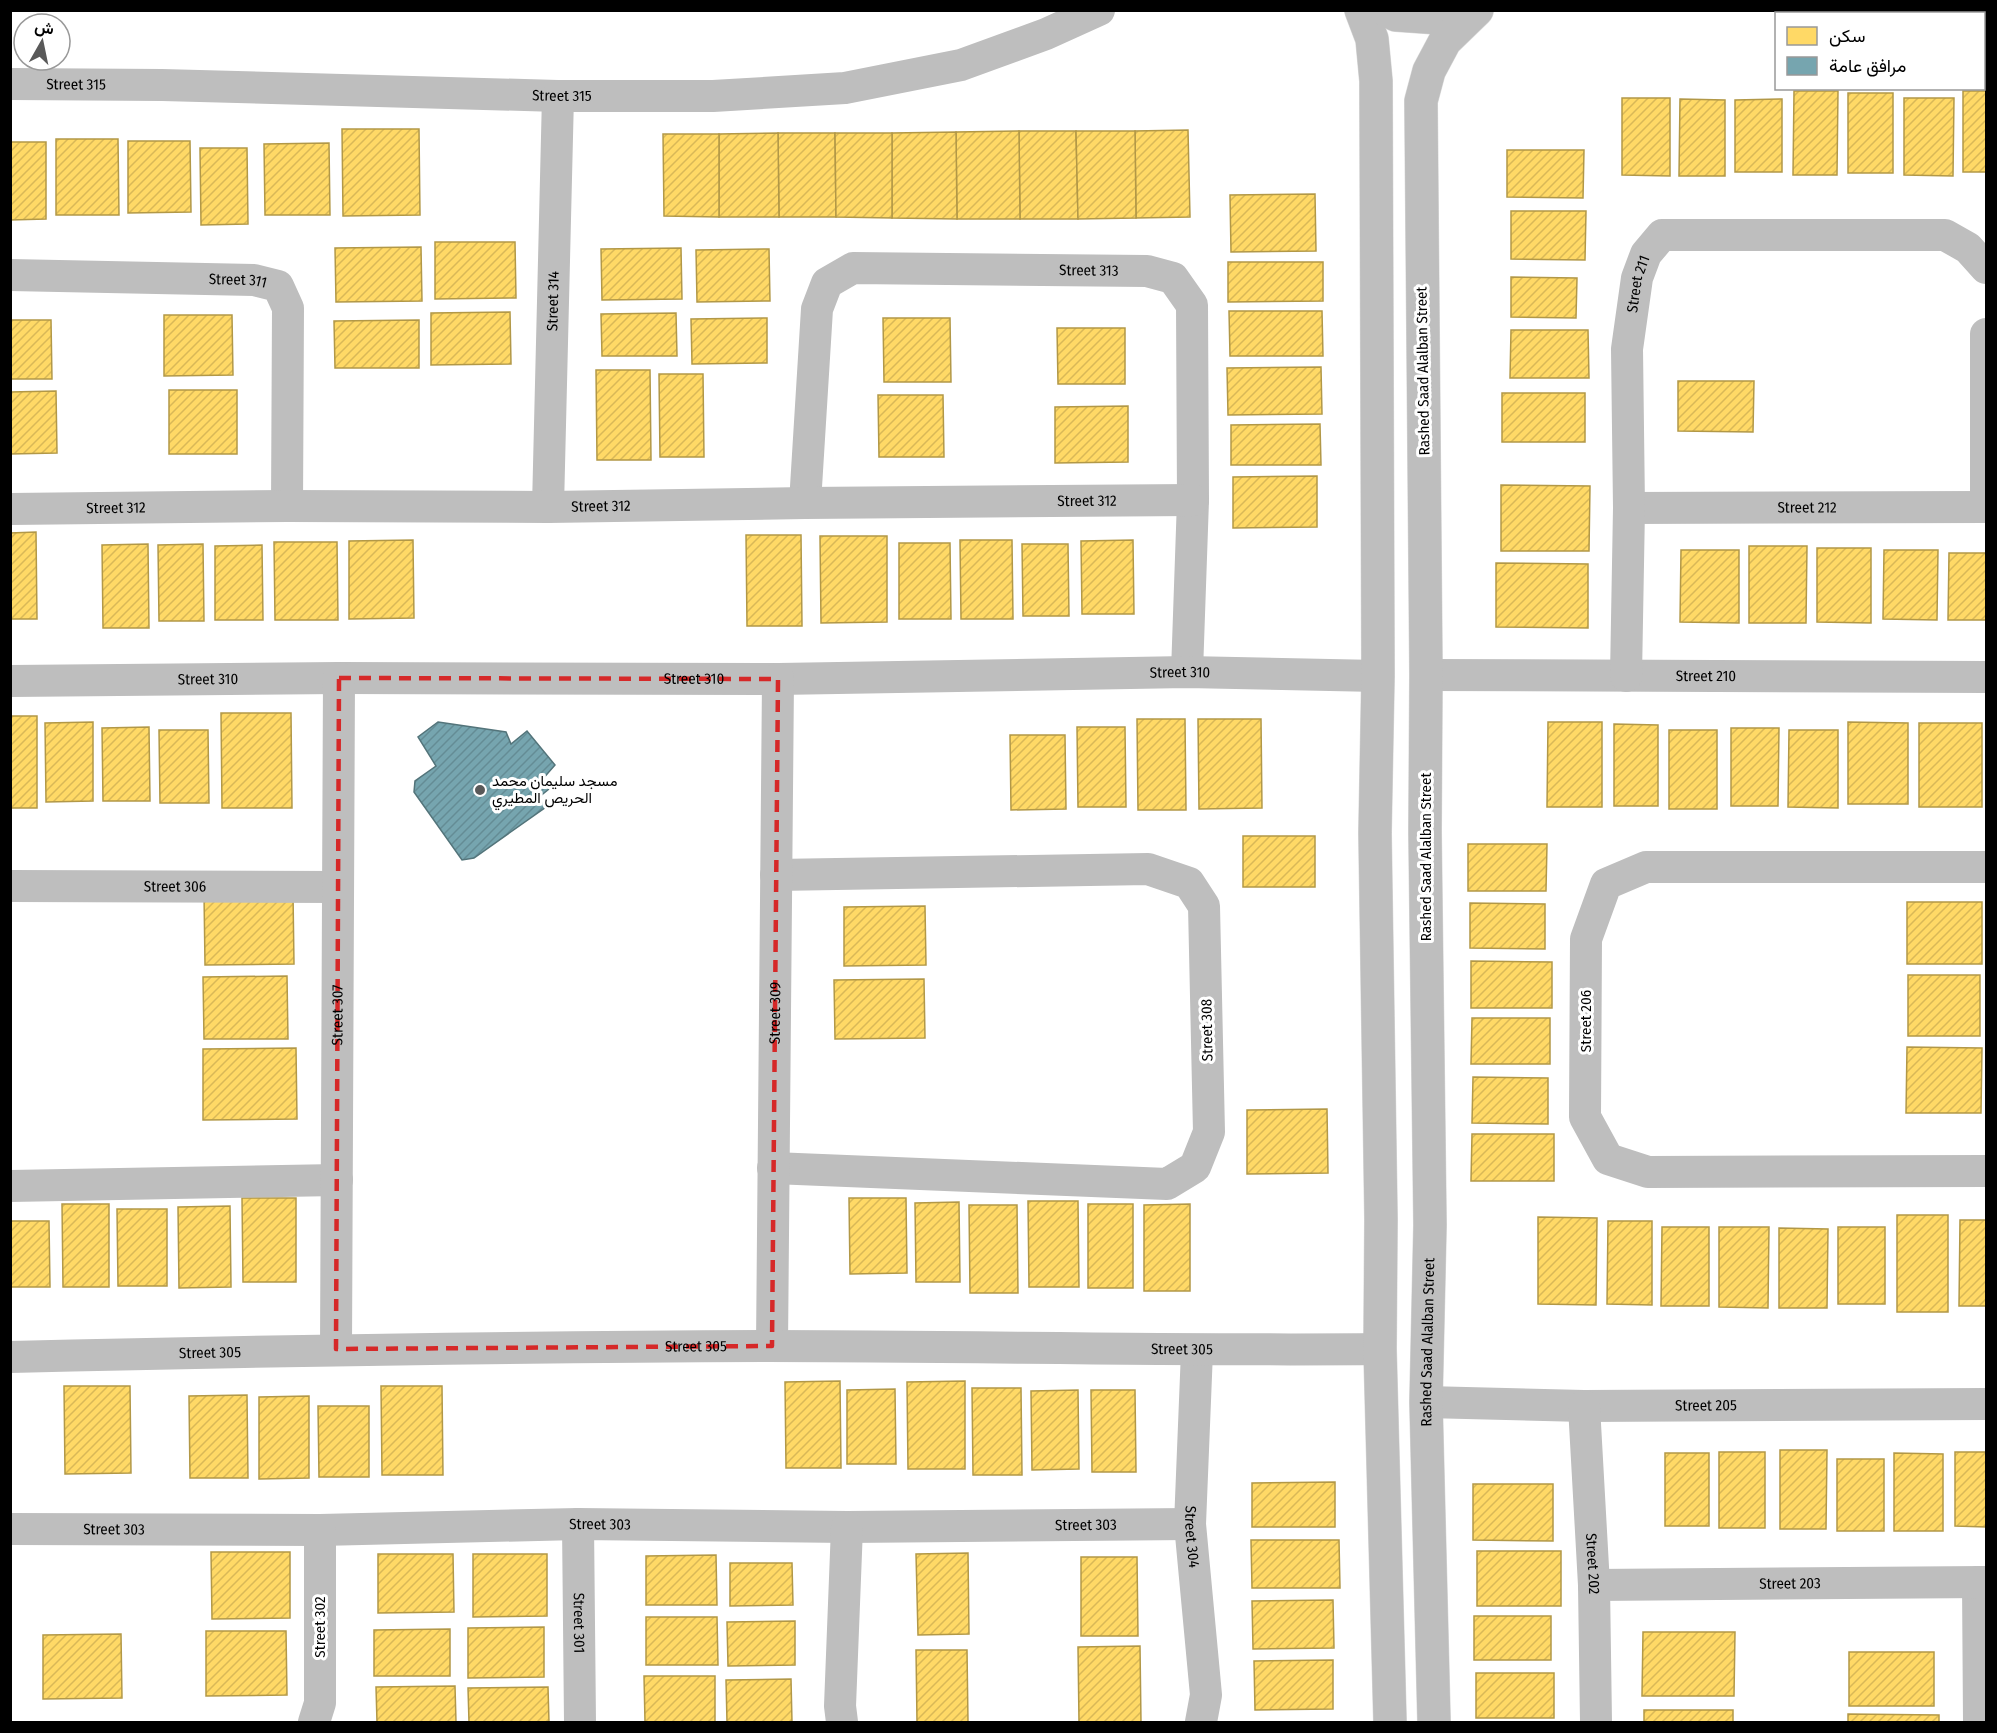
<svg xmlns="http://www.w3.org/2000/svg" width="1997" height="1733" viewBox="0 0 1997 1733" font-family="'Fira Sans Condensed',Vazirmatn,sans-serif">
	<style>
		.homes { fill: url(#homes-hatch); stroke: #b29847; stroke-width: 1.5 }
		.public { fill: url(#public-hatch); stroke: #53747a; stroke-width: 1.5 }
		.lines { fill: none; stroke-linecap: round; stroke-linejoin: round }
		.major-casing { stroke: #dbdbdb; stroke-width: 34 }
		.minor { stroke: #bebebe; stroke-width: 32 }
		.major { stroke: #bebebe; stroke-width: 33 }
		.marked { fill: none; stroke: #d62828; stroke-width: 4.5; stroke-dasharray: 12 8; stroke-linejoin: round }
		.poi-dot { fill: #595959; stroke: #fff; stroke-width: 2 }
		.labels { text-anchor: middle; stroke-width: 6; stroke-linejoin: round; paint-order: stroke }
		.street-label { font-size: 15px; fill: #000; stroke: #fff }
		.poi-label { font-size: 15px; fill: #000; stroke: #fff; text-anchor: start }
	</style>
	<defs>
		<pattern id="homes-hatch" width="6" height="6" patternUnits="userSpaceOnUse" patternTransform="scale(1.5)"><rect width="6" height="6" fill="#ffd966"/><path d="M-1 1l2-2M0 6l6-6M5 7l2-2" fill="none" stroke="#d9b857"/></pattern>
		<pattern id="public-hatch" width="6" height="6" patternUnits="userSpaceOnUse" patternTransform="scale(1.5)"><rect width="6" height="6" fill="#76a5af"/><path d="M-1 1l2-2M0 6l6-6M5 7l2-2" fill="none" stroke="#648c95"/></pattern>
	</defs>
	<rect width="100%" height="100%" fill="#fff"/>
	<g class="homes">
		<path d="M1794,91H1838L1837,175H1793Z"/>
		<rect x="1963" y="91" width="23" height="81"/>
		<rect x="1848" y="93" width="45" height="80"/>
		<path d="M1622,98H1670V176L1622,175Z"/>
		<path d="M1904,98H1954L1953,176L1904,175Z"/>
		<path d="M1680,99L1725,100V176H1679Z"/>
		<path d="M1782,99V172H1735V100Z"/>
		<path d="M342,129H419L420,215L343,216Z"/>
		<path d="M1188,130L1190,217L1136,218L1135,131Z"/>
		<path d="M1019,131H1076L1078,219H1020Z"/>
		<path d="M1019,131L1020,219H957L956,132Z"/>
		<path d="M1076,131H1135L1136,218L1078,219Z"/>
		<path d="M956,132L957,219L892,218V133Z"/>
		<path d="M778,133H835L836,217H779Z"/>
		<path d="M778,133L779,217H719V134Z"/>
		<path d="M835,133H892V218L836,217Z"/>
		<path d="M663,134H719V217L664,216Z"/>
		<path d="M56,139H118L119,215H56Z"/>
		<path d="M128,141H190L191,212L128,213Z"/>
		<path d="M10,142H46V219L10,220Z"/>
		<path d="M329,143L330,215H265L264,144Z"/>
		<path d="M200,148H247L248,224L201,225Z"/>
		<path d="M1507,150H1584L1583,198L1507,197Z"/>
		<path d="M1315,194L1316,251L1231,252L1230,195Z"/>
		<path d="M1511,211H1586L1585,260L1511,259Z"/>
		<path d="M435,242H515L516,298L435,299Z"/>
		<path d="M421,247L422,301L336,302L335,248Z"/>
		<path d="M681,248L682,299L602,300L601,249Z"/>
		<path d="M769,249L770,301L697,302L696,250Z"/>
		<path d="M1228,262H1323V301L1228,302Z"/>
		<path d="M1511,277L1577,278L1576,318L1511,317Z"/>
		<path d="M1229,311H1322L1323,356H1230Z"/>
		<path d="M510,312L511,364L431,365V313Z"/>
		<path d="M676,313L677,356H602L601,314Z"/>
		<path d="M164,315H232L233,375L164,376Z"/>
		<path d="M767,318V363L692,364L691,319Z"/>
		<path d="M883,318H950L951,382H884Z"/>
		<path d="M10,320H51L52,379H10Z"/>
		<path d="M419,320V368H335L334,321Z"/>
		<path d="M1057,328H1125V384H1058Z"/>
		<path d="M1511,330H1588L1589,378H1510Z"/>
		<path d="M1321,367L1322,414L1228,415L1227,368Z"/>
		<path d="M596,370H650L651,460H597Z"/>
		<path d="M659,374H703L704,457H660Z"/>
		<path d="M1678,381H1754L1753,432L1678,431Z"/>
		<rect x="169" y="390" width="68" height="64"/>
		<path d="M56,391L57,453L10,454V392Z"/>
		<rect x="1502" y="393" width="83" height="49"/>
		<path d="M878,395H943L944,457H879Z"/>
		<path d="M1128,406V462L1055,463V407Z"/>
		<path d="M1320,424L1321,465H1231V425Z"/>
		<path d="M1317,476V527L1233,528V477Z"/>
		<path d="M1501,485L1590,486L1589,551H1501Z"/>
		<path d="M36,532L37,619H10V533Z"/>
		<path d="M746,535H801L802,626H747Z"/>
		<path d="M820,536H887V622L821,623Z"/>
		<path d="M413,540L414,618L349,619V541Z"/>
		<path d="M960,540H1012L1013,619H961Z"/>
		<path d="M1133,540L1134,614H1082L1081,541Z"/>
		<path d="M274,542H337L338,620H275Z"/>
		<path d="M899,543H950L951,619H899Z"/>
		<path d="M148,544L149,628H103L102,545Z"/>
		<path d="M203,544L204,621H159L158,545Z"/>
		<path d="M1022,544H1068L1069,616H1023Z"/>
		<path d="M262,545L263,620H215V546Z"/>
		<path d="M1749,546H1807L1806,623H1749Z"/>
		<path d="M1817,548H1871V623L1817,622Z"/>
		<path d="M1681,550H1739V623L1680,622Z"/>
		<path d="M1884,550H1938L1937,620L1883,619Z"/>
		<path d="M1949,553H1986V620H1948Z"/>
		<path d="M1496,563L1588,564V628L1496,627Z"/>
		<path d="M221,713H291L292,808H222Z"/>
		<rect x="10" y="716" width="27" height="92"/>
		<path d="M1137,719H1185L1186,810H1138Z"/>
		<path d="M1198,719H1261L1262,808L1199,809Z"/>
		<path d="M93,722V801L46,802L45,723Z"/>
		<path d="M1548,722H1602V807H1547Z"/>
		<path d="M1848,722L1908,723V804H1848Z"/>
		<rect x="1919" y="723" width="63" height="84"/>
		<path d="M1614,724L1658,725V806H1614Z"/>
		<path d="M149,727L150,801H103L102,728Z"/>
		<path d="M1077,727H1125L1126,807H1078Z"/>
		<path d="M1731,728H1779L1778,806H1731Z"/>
		<path d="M159,730H208L209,803H160Z"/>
		<rect x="1669" y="730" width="48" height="79"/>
		<path d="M1789,730H1838V808L1788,807Z"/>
		<path d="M1010,735H1065L1066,809L1011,810Z"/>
		<rect x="1243" y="836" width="72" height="51"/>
		<path d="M1468,844H1547L1546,891H1468Z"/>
		<path d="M293,893L294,964L205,965L204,894Z"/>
		<rect x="1907" y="902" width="75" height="62"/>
		<path d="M1470,903L1545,904V949L1470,948Z"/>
		<path d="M925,906L926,965L844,966V907Z"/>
		<path d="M1471,961L1552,962V1008H1471Z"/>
		<rect x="1908" y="975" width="72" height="61"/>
		<path d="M287,976L288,1039H204L203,977Z"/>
		<path d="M924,979L925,1038L835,1039L834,980Z"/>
		<path d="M1472,1018H1550V1064H1471Z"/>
		<path d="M1907,1047L1982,1048L1981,1113H1906Z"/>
		<path d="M296,1048L297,1119L203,1120V1049Z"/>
		<path d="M1473,1077L1548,1078V1124L1472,1123Z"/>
		<path d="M1327,1109L1328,1173L1247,1174V1110Z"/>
		<path d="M1472,1134H1554V1181H1471Z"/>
		<path d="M242,1198H296V1282H243Z"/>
		<path d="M849,1198H906L907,1273L850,1274Z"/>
		<path d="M1028,1201H1078L1079,1287H1029Z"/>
		<path d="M959,1202L960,1282H916L915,1203Z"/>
		<path d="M62,1204H109V1287H63Z"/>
		<rect x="1088" y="1204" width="45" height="84"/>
		<path d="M1190,1204V1291H1144V1205Z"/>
		<path d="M969,1205H1017L1018,1293H970Z"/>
		<path d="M230,1206L231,1287L179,1288L178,1207Z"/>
		<path d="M117,1209H167V1286H118Z"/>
		<rect x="1897" y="1215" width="51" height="97"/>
		<path d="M1538,1217L1597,1218L1596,1305L1538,1304Z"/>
		<path d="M1960,1220H1986V1306H1959Z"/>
		<path d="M10,1221H49L50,1287H10Z"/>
		<path d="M1608,1221H1652V1305L1607,1304Z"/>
		<path d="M1662,1227H1709V1306H1661Z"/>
		<path d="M1719,1227H1769L1768,1308L1719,1307Z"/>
		<rect x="1838" y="1227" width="47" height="77"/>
		<path d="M1779,1228L1828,1229L1827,1308H1779Z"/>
		<path d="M840,1381L841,1468H786L785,1382Z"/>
		<path d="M965,1381V1469H908L907,1382Z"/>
		<path d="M64,1386H130L131,1473L65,1474Z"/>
		<path d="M381,1386H442L443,1475H382Z"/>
		<path d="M972,1388H1021L1022,1475H973Z"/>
		<path d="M895,1389L896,1464H847V1390Z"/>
		<path d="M1078,1390L1079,1469L1032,1470L1031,1391Z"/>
		<path d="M1091,1390H1135L1136,1472H1092Z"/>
		<path d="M247,1395L248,1478H190L189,1396Z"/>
		<path d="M309,1396V1478L259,1479V1397Z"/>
		<path d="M318,1406H369V1477H319Z"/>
		<path d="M1780,1450H1827L1826,1529H1780Z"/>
		<rect x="1719" y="1452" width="46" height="76"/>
		<path d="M1955,1452H1986V1527L1955,1526Z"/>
		<rect x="1665" y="1453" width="44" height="73"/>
		<path d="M1894,1453L1943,1454V1531H1894Z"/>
		<rect x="1837" y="1459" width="47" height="72"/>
		<path d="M1335,1482V1527H1252V1483Z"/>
		<path d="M1473,1484H1553V1541L1473,1540Z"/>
		<path d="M1251,1540H1339L1340,1588H1252Z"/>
		<rect x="1477" y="1551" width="84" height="55"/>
		<path d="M211,1552H290V1618L212,1619Z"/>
		<path d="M968,1553L969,1634L918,1635L916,1554Z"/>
		<path d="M378,1554H453L454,1612L378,1613Z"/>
		<path d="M473,1554H547V1616L473,1617Z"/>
		<path d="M716,1555L717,1605H646V1556Z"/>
		<path d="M1081,1557H1137L1138,1636H1081Z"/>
		<path d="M730,1563H792L793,1605L730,1606Z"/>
		<path d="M1333,1600L1334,1648L1253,1649L1252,1601Z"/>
		<rect x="1474" y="1616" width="77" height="44"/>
		<path d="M646,1617H717L718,1665H646Z"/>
		<path d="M795,1621V1665L728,1666L727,1622Z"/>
		<path d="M544,1627V1677L468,1678V1628Z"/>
		<path d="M450,1629V1676H374V1630Z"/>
		<path d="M206,1631H286L287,1695L206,1696Z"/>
		<path d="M1643,1632H1735L1734,1696H1642Z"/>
		<path d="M121,1634L122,1698L43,1699V1635Z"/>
		<path d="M1140,1646L1141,1722H1079L1078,1647Z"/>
		<path d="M916,1650H967L968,1722H917Z"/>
		<rect x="1849" y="1652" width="85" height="54"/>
		<path d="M1333,1660V1709L1255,1710L1254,1661Z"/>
		<rect x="1476" y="1673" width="78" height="45"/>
		<path d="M644,1676H715V1722H645Z"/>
		<path d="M791,1679L792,1722H727L726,1680Z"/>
		<path d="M455,1686L456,1722H377L376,1687Z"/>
		<path d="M548,1687L549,1722H469L468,1688Z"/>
		<rect x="1644" y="1710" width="89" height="12"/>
		<path d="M1848,1714L1939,1715V1722H1848Z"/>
	</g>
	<path class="public" d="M438,722L506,732L511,744L527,731L555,765L541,781L549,789L538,798L546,807L474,858L462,860L414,792L415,781L436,766L418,737Z"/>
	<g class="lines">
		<defs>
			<g id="major">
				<path d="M1361,10L1372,39L1376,81L1378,676L1375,833L1381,1219L1380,1349L1390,1722"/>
				<path d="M1386,10L1396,15L1439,18L1469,10"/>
				<path id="s20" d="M1434,1722L1426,1402L1430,1225L1425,832L1426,675L1421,101L1429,71L1445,41L1477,10"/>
			</g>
		</defs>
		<use href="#major" class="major-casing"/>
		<g class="minor">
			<path d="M1984,60H1986"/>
			<path id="s1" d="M10,84L162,85L558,96H713L845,88L961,65L1046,34L1099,10"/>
			<path id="s2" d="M10,275L254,280L278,286L288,308L287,506"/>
			<path id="s3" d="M805,503L817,309L827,283L853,268L1147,271L1173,278L1192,305L1193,500L1187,672"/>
			<path id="s4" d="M548,507L558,96"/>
			<path d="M1986,507V334"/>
			<path id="s5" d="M1629,508L1986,507"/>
			<path id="s6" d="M10,509L287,506L548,507L805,503L1193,500"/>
			<path id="s7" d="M1426,675L1986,677"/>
			<path id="s8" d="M1626,676L1629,508L1627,349L1637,278L1646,254L1662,235H1945L1968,248L1986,268"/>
			<path id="s9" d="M10,681L339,678L778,679L1187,672L1378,676"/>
			<path d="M1986,867H1646L1606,884L1586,939L1585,1117L1608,1159L1648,1172L1986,1171"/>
			<path id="s10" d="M10,886L338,887"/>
			<path d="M773,1168L1167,1184L1195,1167L1209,1132L1204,906L1189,883L1148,869L776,875"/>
			<path d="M10,1186L337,1180"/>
			<path id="s11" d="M772,1346L778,679"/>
			<path id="s12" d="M336,1349L339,678"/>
			<path id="s13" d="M1197,1351L1190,1524L1206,1695L1201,1722"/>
			<path id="s14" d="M10,1357C263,1351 515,1347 767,1346C972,1346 1176,1351 1380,1349"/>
			<path id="s15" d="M1426,1402L1584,1406L1986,1404"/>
			<path id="s16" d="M1584,1406L1594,1585L1596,1722"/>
			<path id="s17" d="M578,1524L580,1722"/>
			<path id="s18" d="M10,1529L320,1530L578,1524L847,1527L1190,1524"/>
			<path d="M1978,1582L1979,1722"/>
			<path id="s19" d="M1594,1585L1986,1582"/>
			<path d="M314,1722L320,1703V1530"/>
			<path d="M842,1722L840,1706L847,1527"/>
		</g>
		<use href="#major" class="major"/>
	</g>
	<path class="marked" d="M339,678L778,679L772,1346L336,1349Z"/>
	<circle class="poi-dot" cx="480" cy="790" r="6"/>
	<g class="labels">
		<g class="street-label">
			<text dy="5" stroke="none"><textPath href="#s1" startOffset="66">Street 315</textPath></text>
			<text dy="5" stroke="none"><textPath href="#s1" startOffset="552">Street 315</textPath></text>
			<text dy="5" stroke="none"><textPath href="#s3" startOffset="488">Street 313</textPath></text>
			<text dy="5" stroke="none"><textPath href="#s2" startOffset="228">Street 311</textPath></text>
			<text dy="5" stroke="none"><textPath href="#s8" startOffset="393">Street 211</textPath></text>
			<text dy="5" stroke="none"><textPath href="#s4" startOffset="206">Street 314</textPath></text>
			<text transform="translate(1423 371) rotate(-91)" y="5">Rashed Saad Alalban Street</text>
			<text dy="5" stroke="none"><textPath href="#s6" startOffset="1077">Street 312</textPath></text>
			<text dy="5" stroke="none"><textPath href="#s6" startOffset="591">Street 312</textPath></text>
			<text dy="5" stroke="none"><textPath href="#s6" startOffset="106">Street 312</textPath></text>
			<text dy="5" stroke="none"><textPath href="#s5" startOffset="178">Street 212</textPath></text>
			<text dy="5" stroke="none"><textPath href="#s9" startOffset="1170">Street 310</textPath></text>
			<text dy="5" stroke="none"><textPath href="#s7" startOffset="280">Street 210</textPath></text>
			<text dy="5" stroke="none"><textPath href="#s9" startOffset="684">Street 310</textPath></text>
			<text dy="5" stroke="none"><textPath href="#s9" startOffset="198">Street 310</textPath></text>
			<text transform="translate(1426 857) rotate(-90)" y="5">Rashed Saad Alalban Street</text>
			<text dy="5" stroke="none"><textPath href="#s10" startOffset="165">Street 306</textPath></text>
			<text dy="5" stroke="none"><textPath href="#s11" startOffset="333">Street 309</textPath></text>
			<text dy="5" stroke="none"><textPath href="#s12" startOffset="334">Street 307</textPath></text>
			<text transform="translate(1586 1021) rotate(-90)" y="5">Street 206</text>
			<text transform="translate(1207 1030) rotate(-91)" y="5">Street 308</text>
			<text dy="5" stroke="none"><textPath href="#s20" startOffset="380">Rashed Saad Alalban Street</textPath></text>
			<text dy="5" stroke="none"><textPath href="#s14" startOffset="686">Street 305</textPath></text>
			<text dy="5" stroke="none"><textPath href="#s14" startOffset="1172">Street 305</textPath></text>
			<text dy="5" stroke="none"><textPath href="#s14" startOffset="200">Street 305</textPath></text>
			<text dy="5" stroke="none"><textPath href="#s15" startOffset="280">Street 205</textPath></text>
			<text dy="5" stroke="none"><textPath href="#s18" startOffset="590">Street 303</textPath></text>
			<text dy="5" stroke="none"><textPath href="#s18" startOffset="1076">Street 303</textPath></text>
			<text dy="5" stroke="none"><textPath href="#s18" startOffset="104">Street 303</textPath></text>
			<text dy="5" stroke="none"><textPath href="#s13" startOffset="186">Street 304</textPath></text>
			<text dy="5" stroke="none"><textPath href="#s16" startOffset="158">Street 202</textPath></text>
			<text dy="5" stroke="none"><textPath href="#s19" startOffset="196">Street 203</textPath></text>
			<text dy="5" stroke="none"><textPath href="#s17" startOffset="99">Street 301</textPath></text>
			<text transform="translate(320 1627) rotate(-90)" y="5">Street 302</text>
		</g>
		<g class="poi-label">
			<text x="492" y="786">مسجد سليمان محمد<tspan x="492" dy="17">الحريص المطيري</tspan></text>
		</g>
	</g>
	<rect width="1997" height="1733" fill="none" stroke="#000000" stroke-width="24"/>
	<rect x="1775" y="12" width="210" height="78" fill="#ffffff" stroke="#999999" stroke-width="1.5"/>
	<rect x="1787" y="27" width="30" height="18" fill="#ffd966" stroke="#999999" stroke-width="1.5"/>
	<text x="1829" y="42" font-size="18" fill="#000000">سكن</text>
	<rect x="1787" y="57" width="30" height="18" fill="#76a5af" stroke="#999999" stroke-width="1.5"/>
	<text x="1829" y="72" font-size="18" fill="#000000">مرافق عامة</text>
	<g transform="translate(42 42) rotate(9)"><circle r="28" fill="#ffffff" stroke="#999999" stroke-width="1.5"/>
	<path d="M0-4.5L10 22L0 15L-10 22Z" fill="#595959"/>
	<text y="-9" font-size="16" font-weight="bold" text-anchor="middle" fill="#000000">ش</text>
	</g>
</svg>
